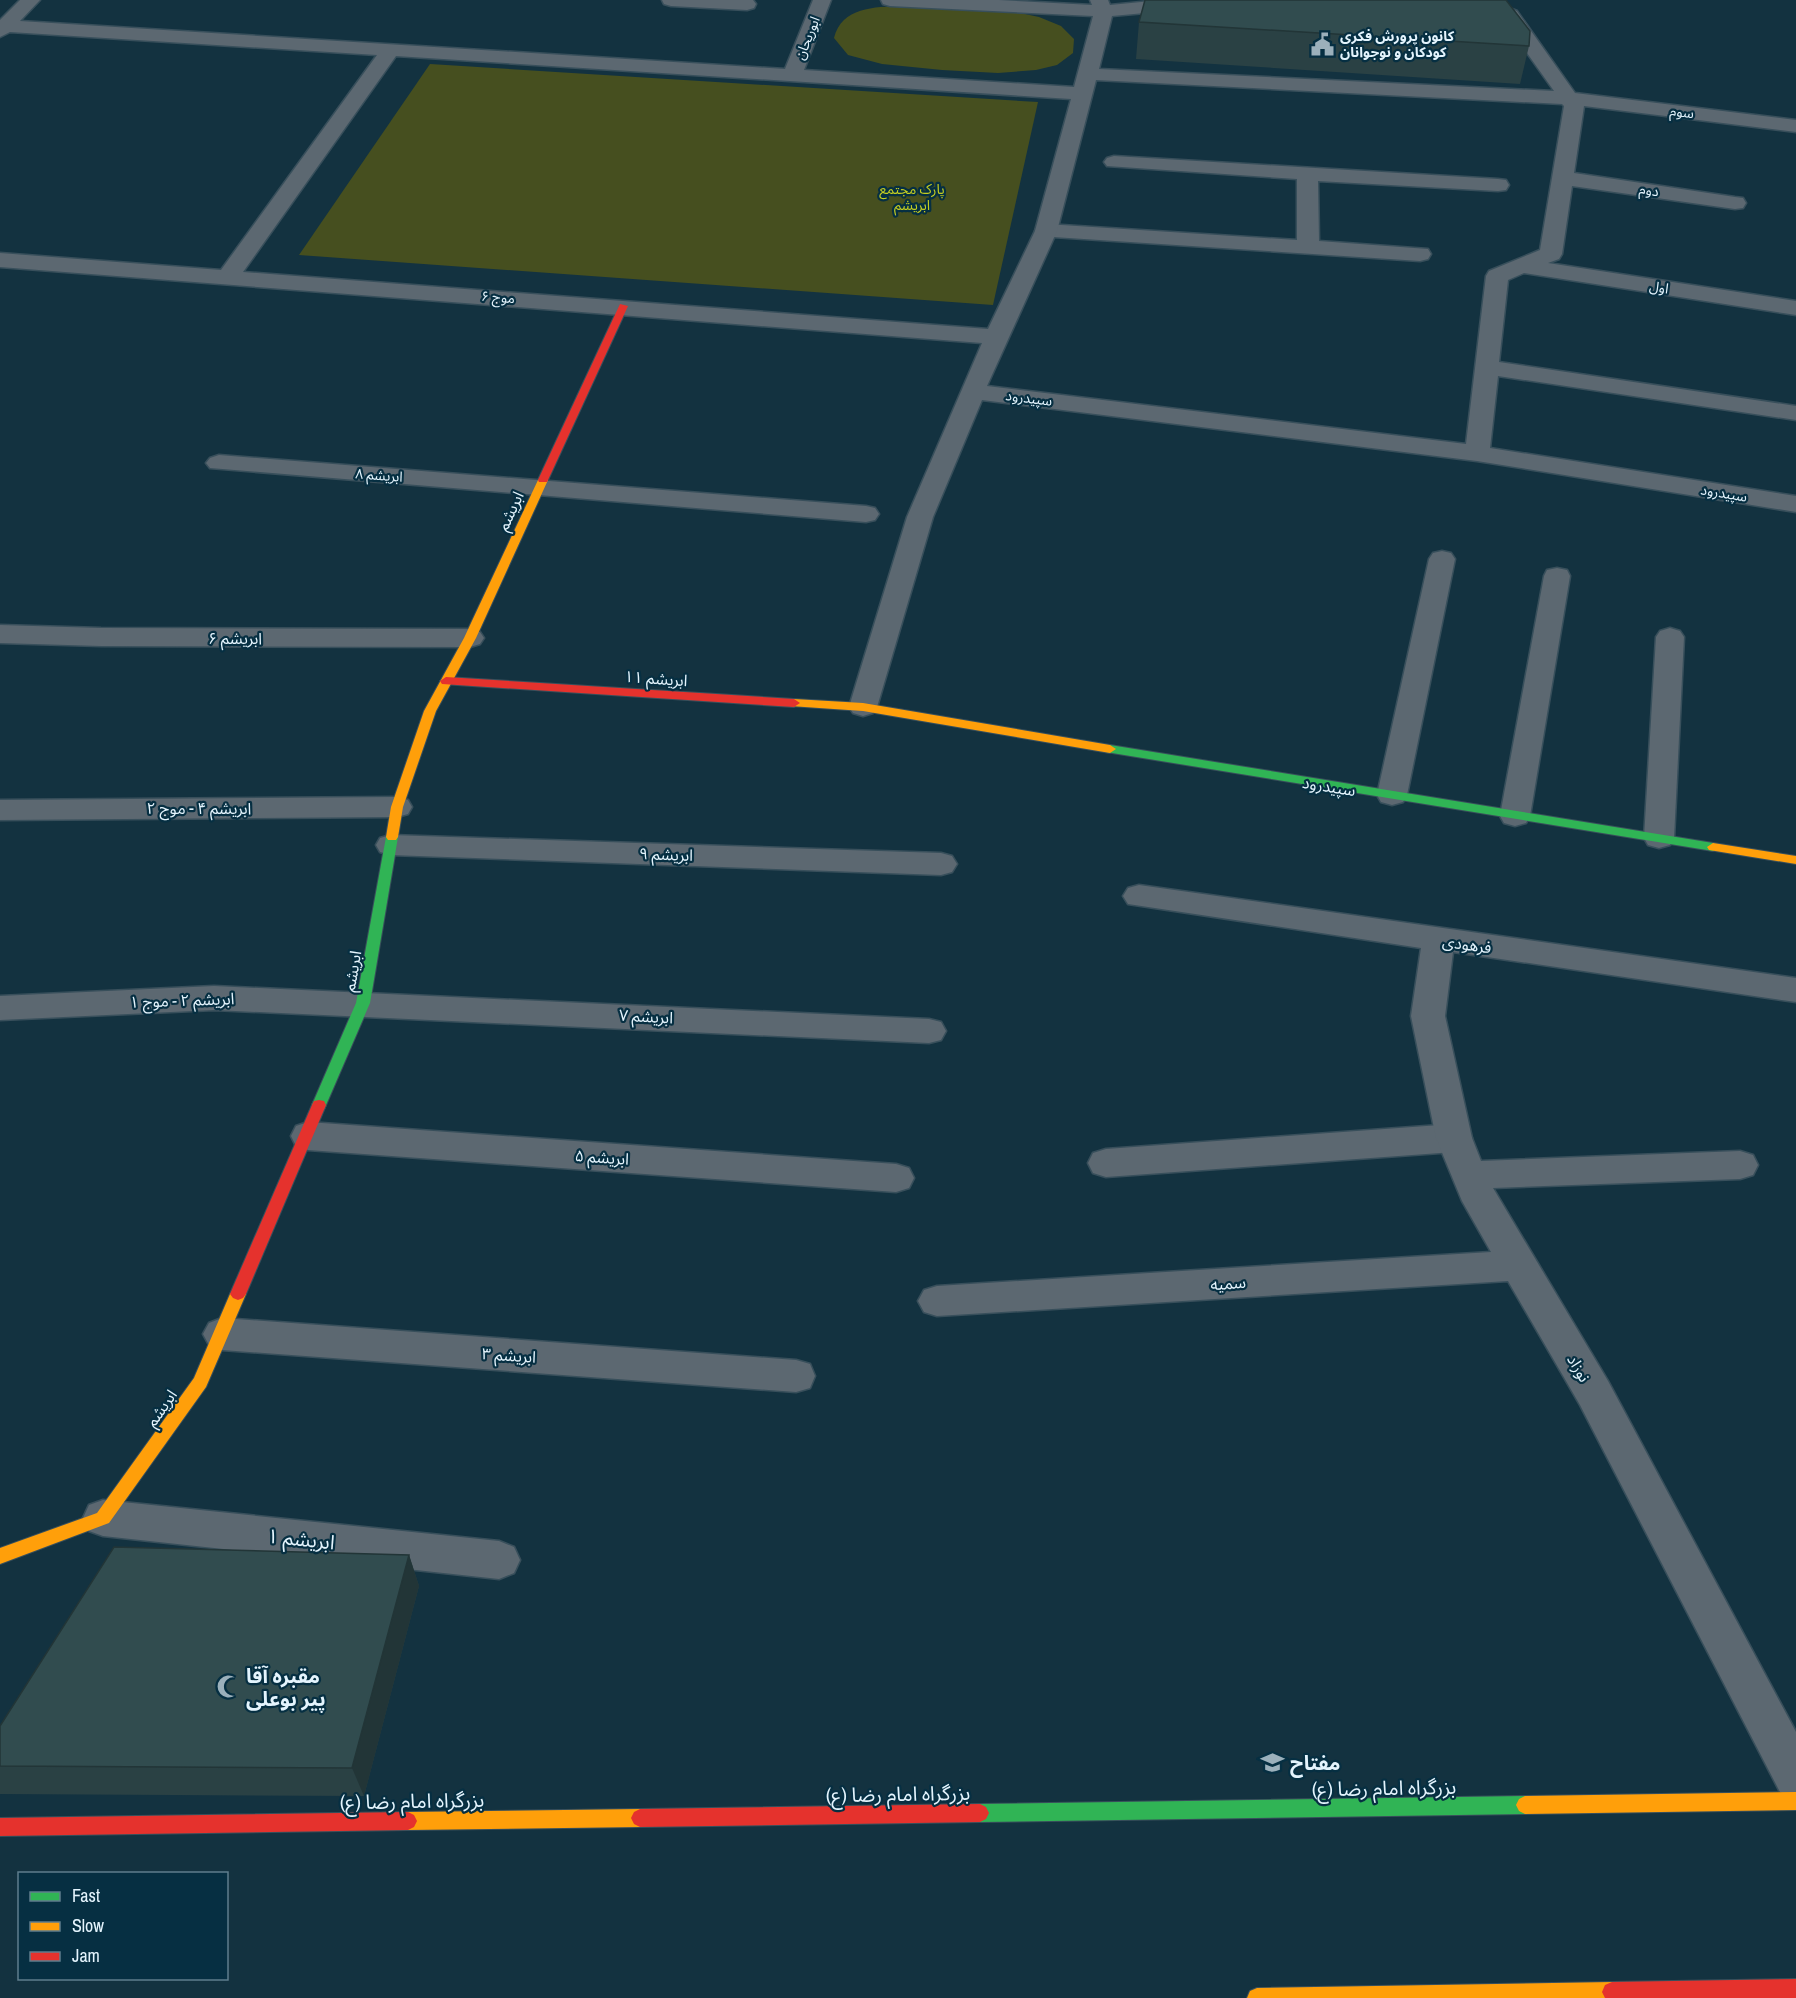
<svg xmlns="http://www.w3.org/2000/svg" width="1796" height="1998" viewBox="0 0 1796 1998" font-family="'Archivo Narrow','Noto Sans Arabic',sans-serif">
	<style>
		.green { fill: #464f1f }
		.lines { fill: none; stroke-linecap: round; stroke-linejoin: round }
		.lane-casing { stroke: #384f5b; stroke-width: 3 }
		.street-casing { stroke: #384f5b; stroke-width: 3 }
		.fast-casing { stroke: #384f5b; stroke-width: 2 }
		.slow-casing { stroke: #384f5b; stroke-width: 2 }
		.jam-casing { stroke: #384f5b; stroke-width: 2 }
		.lane { fill: #5c6871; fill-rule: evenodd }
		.street { fill: #5c6871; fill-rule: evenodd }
		.fast { fill: #30b455; fill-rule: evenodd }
		.slow { fill: #ff9f0a; fill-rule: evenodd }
		.jam { fill: #e5322d; fill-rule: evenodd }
		.wall { fill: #2a4144 }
		.shaded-wall { fill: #223537 }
		.building { fill: #314c4f; stroke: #223537; stroke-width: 1.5 }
		.labels { text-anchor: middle; stroke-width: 4.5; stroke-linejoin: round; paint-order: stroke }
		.far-poi-label { font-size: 14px; font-weight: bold; fill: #e4f4fd; stroke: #062f42; text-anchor: start }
		.far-street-label { font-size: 14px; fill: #e4f4fd; stroke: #062f42 }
		.far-park-label { font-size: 14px; fill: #c4ce22; stroke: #062f42 }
		.street-label { font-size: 16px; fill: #e4f4fd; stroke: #062f42 }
		.near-street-label { font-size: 20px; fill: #e4f4fd; stroke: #062f42 }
		.near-poi-label { font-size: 20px; font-weight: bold; fill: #e4f4fd; stroke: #062f42; text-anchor: start }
	</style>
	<rect width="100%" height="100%" fill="#133240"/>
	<g class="green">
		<path d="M902,6L1020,13L1039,17L1061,26L1074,39L1073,53L1057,65L1036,70L998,73L942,70L882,64L848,55L834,38C842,7 874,7 902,6Z"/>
		<path d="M430,64L1038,102L993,305L299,255Z"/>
	</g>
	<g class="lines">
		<defs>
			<g id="lane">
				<path d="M662,0H753L756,4L754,8L747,10L671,6L664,4Z"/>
				<path d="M1114,156L1498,179L1506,180L1509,185L1506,190L1498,191L1318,181L1319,241L1428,249L1431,254L1428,259L1420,261L1038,236L1035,231L1038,226L1046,224L1297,240V179L1107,166L1104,162L1107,158Z"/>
				<path d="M1454,1124L1466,1128L1472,1138L1466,1148L1454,1152L1106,1177L1093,1173L1088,1163L1093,1153L1106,1149Z"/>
			</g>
			<g id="street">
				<path d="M20,0H40L20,21L785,69L813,0H831L804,70L1074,87L1093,16L890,6L883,4L881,0H999L1092,5L1090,0H1108L1110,5L1162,0H1231L1229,4L1222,6L1112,16L1099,69L1554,91L1503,19L1467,4L1465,0H1490L1517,11L1575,93L1796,120V132L1584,106L1574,173L1735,197L1743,198L1746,203L1743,208L1735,209L1572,186L1562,254L1559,259L1548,263L1796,301V315L1524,273L1508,280L1499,362L1796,406V420L1498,376L1490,448L1796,496V512L1477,461L982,400L933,517L877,707L873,713L863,716L853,713L849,707L907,517L982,343L0,267V253L221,270L377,55L10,32L0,37V20ZM396,56L1071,99L1035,231L988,329L243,272ZM1096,80L1562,104L1564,106L1540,250L1489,271L1486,276L1466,444L987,386L1057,231Z"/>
				<path d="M219,455L866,506L875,508L879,514L875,520L866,522L210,468L206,463L210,458Z"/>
				<path d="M1442,551L1451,553L1455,559L1407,795L1403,802L1392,805L1381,802L1377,795L1429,559L1433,553Z"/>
				<path d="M1557,568L1567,570L1570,576L1530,816L1526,823L1515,826L1504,823L1500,816L1544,576L1547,570Z"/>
				<path d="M0,625L101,628L470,629L480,632L484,638L480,644L470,647L101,646L0,643Z"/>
				<path d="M1670,628L1680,631L1684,637L1674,838L1670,845L1659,848L1648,845L1644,838L1656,637L1660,631Z"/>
				<path d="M397,797L408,800L412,807L408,814L397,817L0,820V800Z"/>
				<path d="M391,835L941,853L952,856L957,864L952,872L941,875L391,855L380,852L376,845L380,838Z"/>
				<path d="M1139,885L1796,978V1002L1453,952L1445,1016L1472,1138L1481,1161L1740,1151L1753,1155L1758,1165L1753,1175L1740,1179L1493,1188L1608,1381L1796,1732V1799L1780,1792L1580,1405L1508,1281L937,1316L924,1312L918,1301L924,1290L937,1286L1491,1252L1462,1201L1436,1138L1411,1016L1421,948L1128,904L1123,896L1128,888Z"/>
				<path d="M214,986L929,1019L941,1022L946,1031L941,1040L929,1043L214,1010L0,1020V996Z"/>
				<path d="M308,1122L896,1164L909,1168L914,1178L909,1188L896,1192L308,1150L296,1146L291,1136L296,1126Z"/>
				<path d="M222,1318L796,1360L810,1364L815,1376L810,1388L796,1392L222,1350L209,1345L203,1334L209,1323Z"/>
				<path d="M103,1500L499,1541L514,1547L520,1560L514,1573L499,1579L103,1536L89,1531L83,1518L89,1505Z"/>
			</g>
			<g id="fast">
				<path d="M1110,745L1713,843L1719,847L1713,851L1106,752L1104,749L1106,746Z"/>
				<path d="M392,833L398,837L370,1003L326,1105L324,1109H314L312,1105L356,1003L386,837Z"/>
				<path d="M1525,1796L1531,1799L1534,1805L1531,1811L1525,1814L980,1822L974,1819L971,1813L974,1807L980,1804Z"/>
			</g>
			<g id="slow">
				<path d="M543,477L548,480L476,638L436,711L403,807L398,837L396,840H388L386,837L391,807L424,711L464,638L538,480Z"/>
				<path d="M794,699L863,703L1110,745L1116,749L1110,753L863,711L790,706L788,703L790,700Z"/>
				<path d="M1713,843L1796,856V864L1709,850L1707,847Z"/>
				<path d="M238,1288L243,1290L246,1294L206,1387L109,1523L0,1564V1548L97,1513L194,1378L230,1294L233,1290Z"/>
				<path d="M1796,1792V1810L1525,1814L1519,1811L1516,1805L1519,1799L1525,1796Z"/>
				<path d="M640,1809L646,1812L649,1818L646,1824L640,1827L408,1830L402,1827L399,1821L402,1815L408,1812Z"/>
				<path d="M1612,1982L1619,1985L1622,1992L1619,1998H1247L1250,1991L1257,1988Z"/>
			</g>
			<g id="jam">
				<path d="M620,304L628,306L548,480L547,482H539L538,480Z"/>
				<path d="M446,677L794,699L800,703L794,707L442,684L440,681Z"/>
				<path d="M319,1100L324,1101L326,1105L246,1294L243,1298L238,1300L233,1298L230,1294L312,1105L314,1101Z"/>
				<path d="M980,1804L986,1807L989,1813L986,1819L980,1822L640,1827L634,1824L631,1818L634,1812L640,1809Z"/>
				<path d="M408,1812L414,1815L417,1821L414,1827L408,1830L0,1836V1818Z"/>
				<path d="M1796,1979V1998H1605L1602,1992L1605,1985L1612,1982Z"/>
			</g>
		</defs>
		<use href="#lane" class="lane-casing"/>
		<use href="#street" class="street-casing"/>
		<use href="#fast" class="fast-casing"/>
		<use href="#slow" class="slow-casing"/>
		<use href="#jam" class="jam-casing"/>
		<use href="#lane" class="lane"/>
		<use href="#street" class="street"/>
		<use href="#fast" class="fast"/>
		<use href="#slow" class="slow"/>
		<use href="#jam" class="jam"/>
	</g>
	<g class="wall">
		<path d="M1139,22L1529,46L1520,84L1136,59Z"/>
		<path d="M409,1555L419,1586L364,1796L0,1794V1726Z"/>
	</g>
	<path class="shaded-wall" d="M409,1555L419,1586L364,1796L352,1768Z"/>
	<g class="building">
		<path d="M1145,0H1506L1530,31L1529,46L1139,22Z"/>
		<path d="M114,1547L409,1555L352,1768L0,1766V1726Z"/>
	</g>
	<defs>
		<symbol id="civic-bare" viewBox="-9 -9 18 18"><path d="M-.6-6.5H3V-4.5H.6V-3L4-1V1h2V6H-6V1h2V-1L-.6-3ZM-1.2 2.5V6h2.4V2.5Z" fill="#9bb0bb" stroke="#062f42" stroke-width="2.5" paint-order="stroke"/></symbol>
		<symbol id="mosque-bare" viewBox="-9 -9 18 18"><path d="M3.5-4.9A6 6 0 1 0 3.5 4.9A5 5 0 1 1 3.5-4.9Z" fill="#9bb0bb" stroke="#062f42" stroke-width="2.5" paint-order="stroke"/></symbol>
		<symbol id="school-bare" viewBox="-9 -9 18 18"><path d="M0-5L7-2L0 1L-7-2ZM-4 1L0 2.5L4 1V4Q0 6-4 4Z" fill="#9bb0bb" stroke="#062f42" stroke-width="2.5" paint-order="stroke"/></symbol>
	</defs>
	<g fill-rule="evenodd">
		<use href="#civic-bare" x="1306" y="28" width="33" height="33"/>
		<use href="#mosque-bare" x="212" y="1670" width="33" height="33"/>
		<use href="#school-bare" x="1256" y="1746" width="33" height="33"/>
	</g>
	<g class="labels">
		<g class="far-poi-label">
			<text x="1340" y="41">کانون پرورش فکری<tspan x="1340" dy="16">کودکان و نوجوانان</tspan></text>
		</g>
		<g class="far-street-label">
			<text transform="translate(807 38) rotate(-68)" y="5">ابوریحان</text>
			<text transform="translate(1682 112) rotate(7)" y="5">سوم</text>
			<text transform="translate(1649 190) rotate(8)" y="5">دوم</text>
			<text transform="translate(1659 287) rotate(9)" y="5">اول</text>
			<text transform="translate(498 297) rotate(4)" y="5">موج ۶</text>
			<text transform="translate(1029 398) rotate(7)" y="5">سپیدرود</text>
			<text transform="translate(379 475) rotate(4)" y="5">ابریشم ۸</text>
			<text transform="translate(1724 493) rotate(9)" y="5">سپیدرود</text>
		</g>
		<g class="far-park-label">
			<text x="912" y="194">پارک مجتمع<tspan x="912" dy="16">ابریشم</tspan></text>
		</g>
		<g class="street-label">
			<text transform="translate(510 511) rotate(-65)" y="6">ابریشم</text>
			<text x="235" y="644">ابریشم ۶</text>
			<text transform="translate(656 678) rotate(4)" y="6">ابریشم ۱۱</text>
			<text transform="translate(1329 786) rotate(9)" y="6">سپیدرود</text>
			<text x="199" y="814">ابریشم ۴ - موج ۲</text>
			<text transform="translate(666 854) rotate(2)" y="6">ابریشم ۹</text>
			<text transform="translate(1467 944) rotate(8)" y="6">فرهودی</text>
			<text transform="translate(352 971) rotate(-80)" y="6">ابریشم</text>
			<text transform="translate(182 1000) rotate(-2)" y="6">ابریشم ۲ - موج ۱</text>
			<text transform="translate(646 1016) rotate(3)" y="6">ابریشم ۷</text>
			<text transform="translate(602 1157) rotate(4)" y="6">ابریشم ۵</text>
			<text transform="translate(1228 1283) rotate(-4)" y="6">سمیه</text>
			<text transform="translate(509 1355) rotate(4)" y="6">ابریشم ۳</text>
			<text transform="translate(1579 1368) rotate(59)" y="6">نوزاد</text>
			<text transform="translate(161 1408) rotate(-55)" y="6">ابریشم</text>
		</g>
		<g class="near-street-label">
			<text transform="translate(301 1539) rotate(6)" y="7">ابریشم ۱</text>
			<text transform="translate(1384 1788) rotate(-1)" y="7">بزرگراه امام رضا (ع)</text>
			<text transform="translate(898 1794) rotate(-1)" y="7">بزرگراه امام رضا (ع)</text>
			<text transform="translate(412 1801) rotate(-1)" y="7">بزرگراه امام رضا (ع)</text>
		</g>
		<g class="near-poi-label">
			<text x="246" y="1683">مقبره آقا<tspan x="246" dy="23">پیر بوعلی</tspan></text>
			<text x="1290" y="1770">مفتاح</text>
		</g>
	</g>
	<rect x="18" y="1872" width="210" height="108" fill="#062f42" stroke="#5f7e8d" stroke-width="1.5"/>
	<rect x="30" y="1892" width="30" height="9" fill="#30b455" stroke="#5f7e8d" stroke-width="1.5"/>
	<text x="72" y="1902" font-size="18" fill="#e4f4fd">Fast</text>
	<rect x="30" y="1922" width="30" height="9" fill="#ff9f0a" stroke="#5f7e8d" stroke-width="1.5"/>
	<text x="72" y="1932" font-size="18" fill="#e4f4fd">Slow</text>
	<rect x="30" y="1952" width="30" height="9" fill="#e5322d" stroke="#5f7e8d" stroke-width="1.5"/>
	<text x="72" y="1962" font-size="18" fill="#e4f4fd">Jam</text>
</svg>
